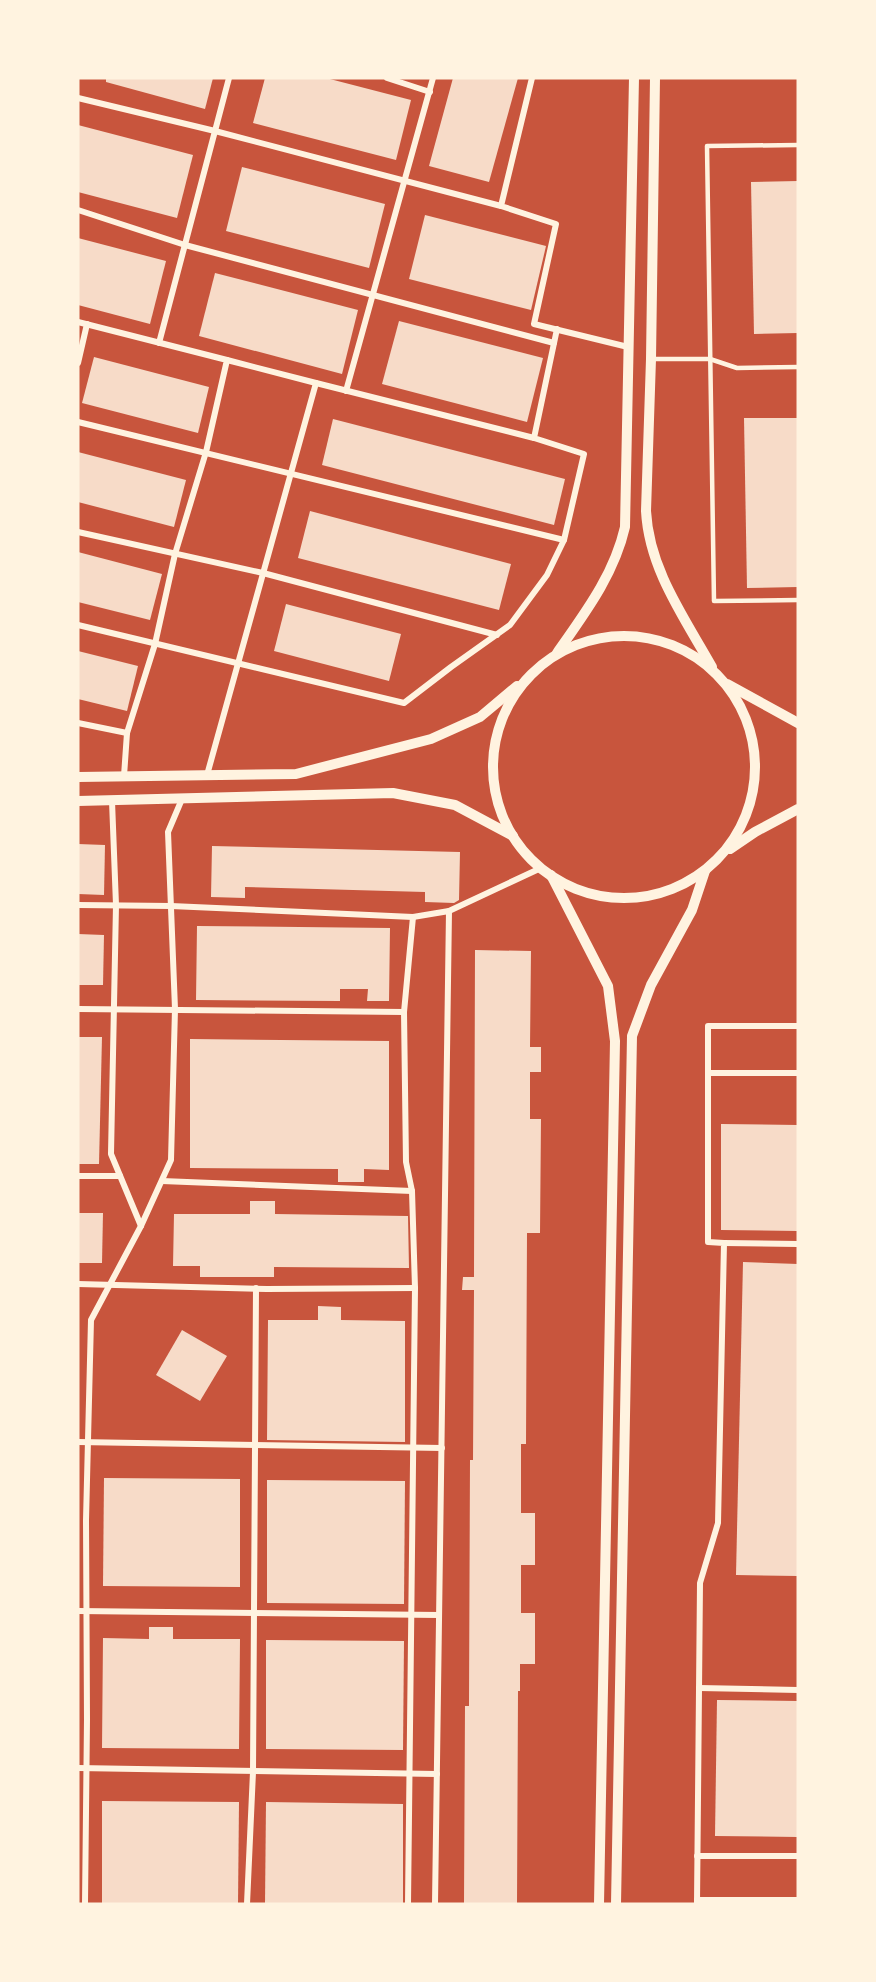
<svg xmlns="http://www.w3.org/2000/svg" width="876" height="1982" viewBox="0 0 876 1982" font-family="'DejaVu Sans',sans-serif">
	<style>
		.building { fill: #f7dbc8 }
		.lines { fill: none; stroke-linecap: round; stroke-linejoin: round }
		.service { stroke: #fff3e0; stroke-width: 4.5 }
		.minor { stroke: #fff3e0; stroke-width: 6 }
		.tertiary { stroke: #fff3e0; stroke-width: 10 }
	</style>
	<rect width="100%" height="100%" fill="#c8553d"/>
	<g class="building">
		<path d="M106,78H213L205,109L106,82Z"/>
		<path d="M265,78H326L411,100L396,160L253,123Z"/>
		<path d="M453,78H518L489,182L429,166Z"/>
		<path d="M78,125L193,155L177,218L78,192Z"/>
		<path d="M242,167L385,204L369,268L226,231Z"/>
		<path d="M798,181V333L754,334L751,182Z"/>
		<path d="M425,215L546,246L531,310L409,279Z"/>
		<path d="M78,238L166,261L150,324L78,305Z"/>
		<path d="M215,273L358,310L342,374L199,336Z"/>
		<path d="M399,321L543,358L527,422L382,384Z"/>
		<path d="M94,357L209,387L198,433L82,403Z"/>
		<path d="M744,418H798V587L747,588Z"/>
		<path d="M333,419L565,479L554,525L322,465Z"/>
		<path d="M78,452L186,480L174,527L78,502Z"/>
		<path d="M310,511L511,564L499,610L298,558Z"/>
		<path d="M78,552L162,574L150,620L78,602Z"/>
		<path d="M286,604L401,634L389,681L274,651Z"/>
		<path d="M78,651L138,666L127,711L78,699Z"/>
		<path d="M78,844L105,845L104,895L78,894Z"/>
		<path d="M212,846L460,852L459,900L454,903L425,902V892L245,887V898L211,897Z"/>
		<path d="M197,926L390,928L389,1001H367L368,989H340V1001L196,1000Z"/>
		<path d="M78,934L104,935L103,985H78Z"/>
		<path d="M475,950L531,951L530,1047H541V1072H530V1119H541L540,1233H527L526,1444H521V1513H535V1565H521V1613H535V1664H520V1691H518L517,1904H464L465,1706H469L470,1460H473L474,1290H462L463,1277H474Z"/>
		<path d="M78,1037H102L99,1164H78Z"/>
		<path d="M190,1039L389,1041V1170L364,1169V1182H338V1169L190,1168Z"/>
		<path d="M721,1124L798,1125V1231L721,1230Z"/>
		<path d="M250,1201H275V1214L408,1216L409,1268L274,1267V1277H200V1266H173L174,1214H250Z"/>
		<path d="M78,1213H103L102,1263H78Z"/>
		<path d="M743,1262L798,1264V1576L736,1575Z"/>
		<path d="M318,1306L341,1307V1320L405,1321V1442L267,1440L268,1320H318Z"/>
		<path d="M182,1330L227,1356L200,1401L156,1375Z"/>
		<path d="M104,1478L240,1479V1587L103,1586Z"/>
		<path d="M267,1480L405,1481L404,1604L267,1603Z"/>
		<path d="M149,1627H173V1639H240L239,1749L102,1748L103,1638L149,1639Z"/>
		<path d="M266,1640L404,1641L403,1750L266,1749Z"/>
		<path d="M717,1700L798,1701V1837L715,1836Z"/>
		<path d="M102,1801L239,1802L238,1904H102Z"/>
		<path d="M266,1802L403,1804V1904H265Z"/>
	</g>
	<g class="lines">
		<g class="service">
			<path d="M798,145L707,146L714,601L798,600"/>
			<path d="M651,359H710L737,368L798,367"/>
		</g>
		<g class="minor">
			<path d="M387,78L430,92"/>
			<path d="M532,78L501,206L556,224L534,324L628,347"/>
			<path d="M78,98L215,131L501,206"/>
			<path d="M78,210L185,245L554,343"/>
			<path d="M78,322L227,360L206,452L175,554L155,644L127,733"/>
			<path d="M159,343L229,78"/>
			<path d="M227,360L316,383"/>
			<path d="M78,363L87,324"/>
			<path d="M346,391L433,78"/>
			<path d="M78,422L564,540"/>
			<path d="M78,532L263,573L497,635"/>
			<path d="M78,625L404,703L451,667L510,625L547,575L564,540L584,454L534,438L557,329"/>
			<path d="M78,723L127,733L124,776"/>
			<path d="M207,775L316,383L534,438"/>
			<path d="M112,801L116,905L111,1154L141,1226"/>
			<path d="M78,905L171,906L413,917L449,911L541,868"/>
			<path d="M78,1009L404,1012"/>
			<path d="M708,1073H798"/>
			<path d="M78,1176H120"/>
			<path d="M162,1181L412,1191"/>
			<path d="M724,1243L798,1244"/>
			<path d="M78,1284L267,1289L415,1288"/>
			<path d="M78,1442L442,1448"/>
			<path d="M78,1611L439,1615"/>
			<path d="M699,1688L798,1690"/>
			<path d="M78,1768L437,1774"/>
			<path d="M697,1856H798"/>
			<path d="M697,1900H798"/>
			<path d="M85,1904L87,1719L86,1520L91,1320L141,1226L171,1160L175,1009L168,832L182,799"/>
			<path d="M247,1904L253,1772L256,1288"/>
			<path d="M408,1904L415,1288L412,1191L406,1162L404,1012L413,917"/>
			<path d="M435,1904L449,911"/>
			<path d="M697,1904L700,1583L718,1523L724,1243L708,1242V1026H798"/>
		</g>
		<g class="tertiary">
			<path d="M655,78L651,359L646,511C649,569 684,617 712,667"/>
			<circle cx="624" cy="767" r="131"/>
			<path d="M557,653C585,613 614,575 625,527L634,78"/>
			<path d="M727,684L798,723"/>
			<path d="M78,777L296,774L431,739L480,717L517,686"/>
			<path d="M78,801L393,793L455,805L513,836"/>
			<path d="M730,849L755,832L798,809"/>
			<path d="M551,875L608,986L615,1041L599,1904"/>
			<path d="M616,1904L632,1036L651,985L692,910L705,871"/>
		</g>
	</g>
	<rect width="876" height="1982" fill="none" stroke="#fff3e0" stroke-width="159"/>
</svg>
